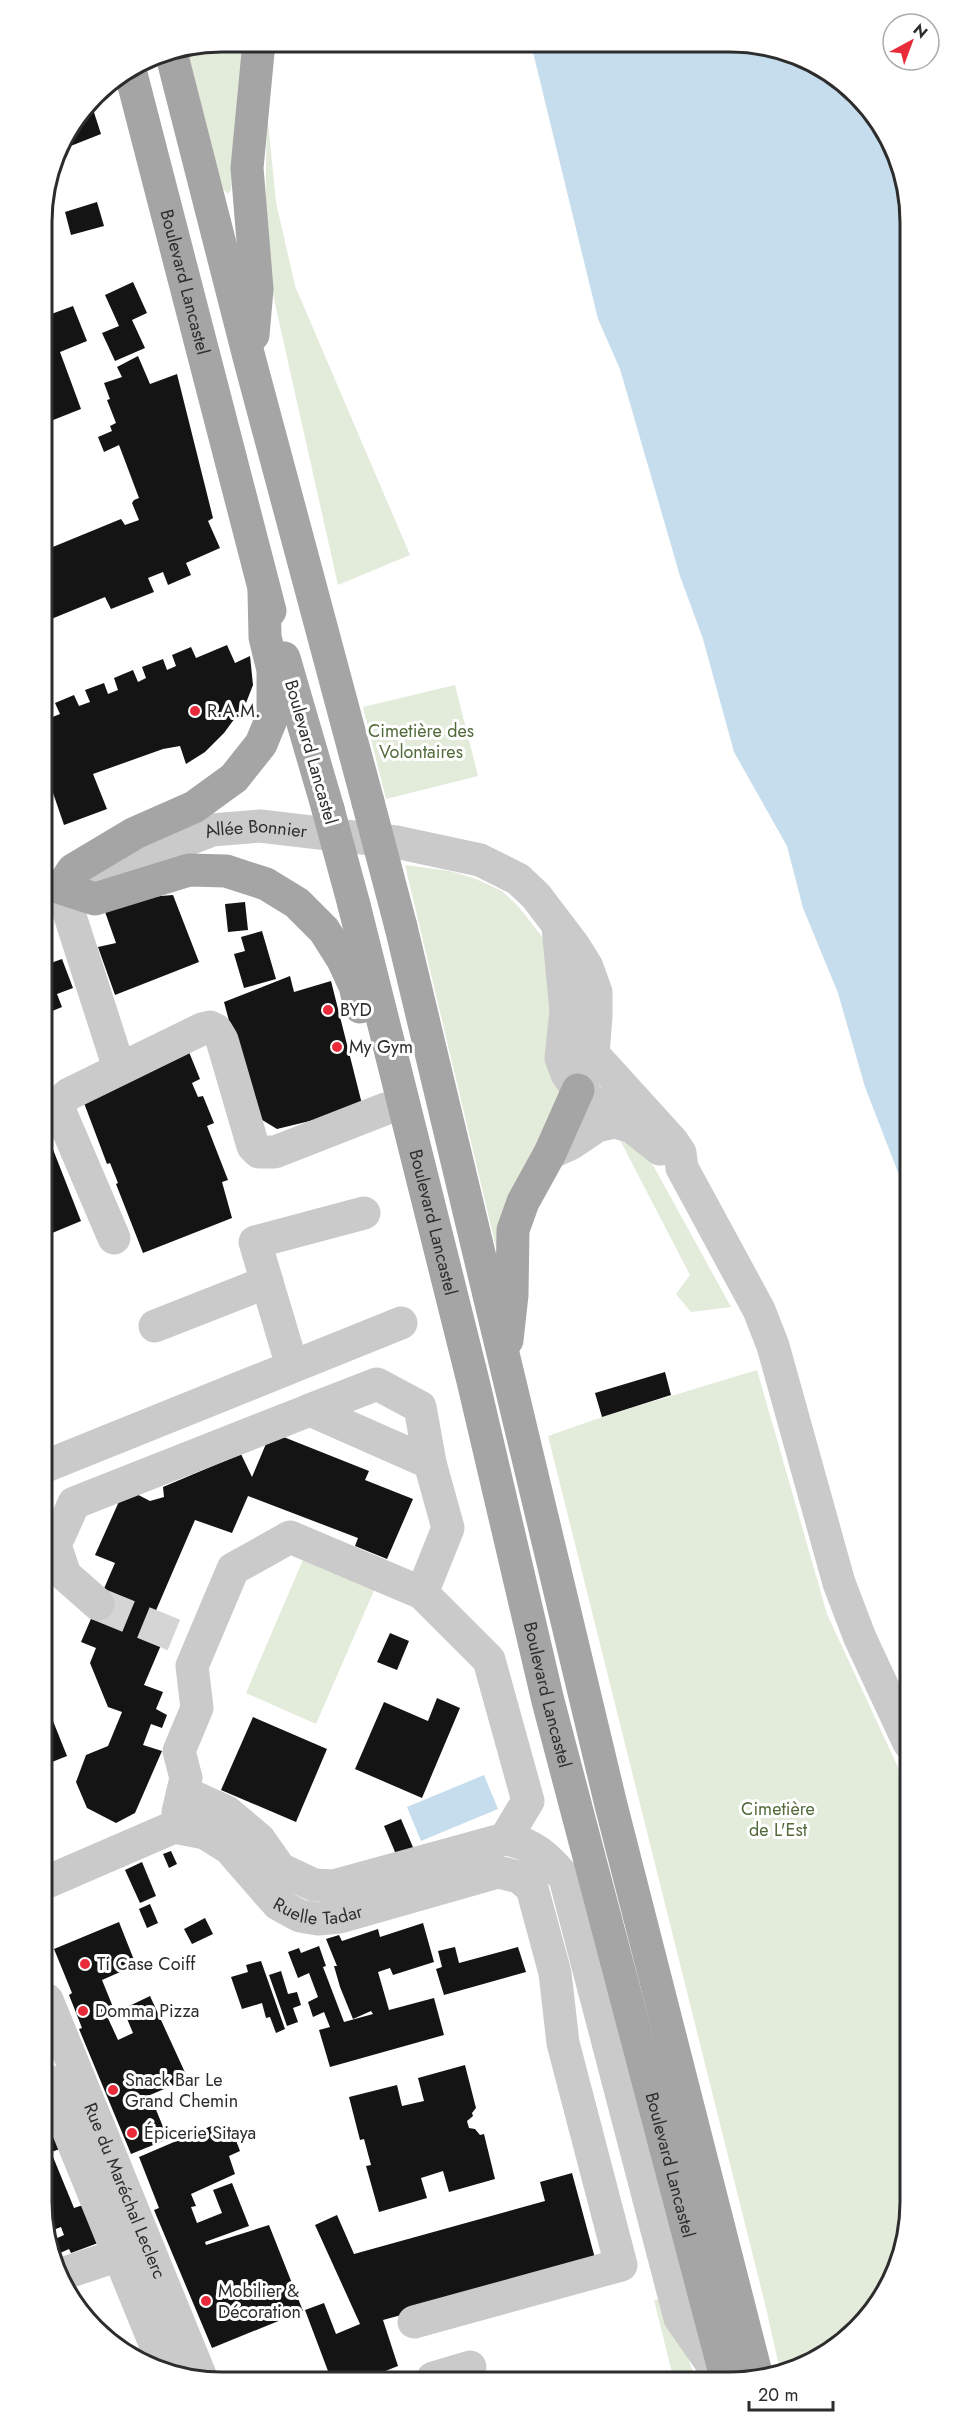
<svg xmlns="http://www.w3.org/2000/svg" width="953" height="2425" viewBox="0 0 953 2425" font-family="Jost,sans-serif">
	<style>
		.green { fill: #e3ebda }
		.water { fill: #c5ddec }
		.building { fill: #141414 }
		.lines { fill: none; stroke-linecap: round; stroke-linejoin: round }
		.minor-tunnel { stroke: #d5d5d5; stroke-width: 33; stroke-dasharray: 33 16; stroke-linecap: butt }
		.minor { stroke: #cacaca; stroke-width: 33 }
		.major { stroke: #a5a5a5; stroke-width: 33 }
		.major-bridge { stroke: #a5a5a5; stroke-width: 33 }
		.poi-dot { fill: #e92a3a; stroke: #fff; stroke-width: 2 }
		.labels { text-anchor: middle; stroke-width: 6; stroke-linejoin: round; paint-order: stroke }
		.street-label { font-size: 18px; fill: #2d2d2d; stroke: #fff }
		.poi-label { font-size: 18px; fill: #2d2d2d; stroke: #fff; text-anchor: start }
		.park-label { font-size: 18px; fill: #516a3a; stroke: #fff }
		.rim { fill: none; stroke: #2d2d2d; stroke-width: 3 }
	</style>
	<rect width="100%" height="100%" fill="#fff"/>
	<g class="green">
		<path d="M222,42H243L231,190L228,194L223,189L187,49Z"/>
		<path d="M267,112L276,202L295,286L410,555L338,585L274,299L265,229Z"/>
		<path d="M455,685L478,776L386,799L363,707Z"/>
		<path d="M405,865L450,871L476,879L502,891L519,907L546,942L569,1098L496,1247Z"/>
		<path d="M620,1140L648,1156L731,1307L691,1312L676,1294L690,1275Z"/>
		<path d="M757,1370L827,1614L909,1791L911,2214L897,2272L874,2313L831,2353L781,2375L766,2308L548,1436L602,1417Z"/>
		<path d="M305,1555L376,1586L316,1724L246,1693Z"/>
		<path d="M666,2299L695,2377H673L654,2300Z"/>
	</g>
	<g class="water">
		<path d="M531,44L766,45L811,61L858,95L905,176L908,1198L865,1087L838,993L803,908L787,846L734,752L703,639L680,576L620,369L598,319Z"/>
		<path d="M484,1775L498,1809L421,1841L407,1807Z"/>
	</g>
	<g class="building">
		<path d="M91,103L101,134L63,149L61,142Z"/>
		<path d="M97,202L104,226L71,235L65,212Z"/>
		<path d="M133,282L147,313L132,320L145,348L115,361L102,333L119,326L105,295Z"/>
		<path d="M43,306L46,316L73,306L87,341L60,352L81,409L43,424Z"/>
		<path d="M138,356L150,384L177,374L213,518L208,521L220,548L186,563L191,575L168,585L163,572L148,578L154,592L111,609L105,597L44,622L43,551L121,519L125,525L139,520L132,503L134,500L139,498L119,445L104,452L98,437L112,431L110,426L116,423L107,400L110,399L104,383L122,377L117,367Z"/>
		<path d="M227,645L235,663L250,656L253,685L246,703L224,733L205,752L186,764L180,746L163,749L93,774L107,809L64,825L52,790L48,792L44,783V705L50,718L60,714L55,703L74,695L79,706L90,702L85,690L104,683L108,694L118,690L114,678L133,670L138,682L146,678L142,667L163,659L167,670L176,666L172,655L191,647L196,658Z"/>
		<path d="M173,895L199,962L115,995L98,947L116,943L104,909L149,897Z"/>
		<path d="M245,902L248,930L228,932L225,904Z"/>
		<path d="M262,931L276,979L244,988L234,954L245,951L241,937Z"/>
		<path d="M62,959L73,988L57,994L62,1007L45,1014V965Z"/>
		<path d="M290,976L294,992L331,981L363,1108L277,1129L254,1115L224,1002Z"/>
		<path d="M189,1052L200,1079L192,1083L198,1097L203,1096L214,1123L207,1126L228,1180L222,1182L232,1218L143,1253L116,1184L118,1183L110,1163L107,1164L81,1095Z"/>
		<path d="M45,1129L81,1221L45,1236Z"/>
		<path d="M665,1372L671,1395L602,1417L595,1393Z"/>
		<path d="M271,1432L369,1471L365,1480L413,1499L387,1559L355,1546L358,1538L248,1496L232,1533L195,1520L148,1629L164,1638L144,1685L163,1692L156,1709L167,1715L162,1728L151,1724L143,1745L162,1751L135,1813L116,1823L87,1808L76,1782L86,1755L108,1746L122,1712L108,1707L90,1663L96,1648L81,1642L115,1563L95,1555L125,1488L150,1501L164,1497L163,1487L241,1454L252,1477Z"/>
		<path d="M390,1633L409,1641L397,1670L377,1662Z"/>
		<path d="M437,1698L460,1708L422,1798L355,1769L384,1702L428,1721Z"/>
		<path d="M47,1706L67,1756L47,1764Z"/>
		<path d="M253,1717L327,1749L296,1822L221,1790Z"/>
		<path d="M401,1819L415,1852L398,1859L384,1826Z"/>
		<path d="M171,1851L177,1864L169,1868L163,1854Z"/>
		<path d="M142,1862L156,1896L140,1903L125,1870Z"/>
		<path d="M150,1904L158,1923L147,1928L139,1909Z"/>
		<path d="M205,1918L213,1934L192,1944L184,1929Z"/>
		<path d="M119,1922L136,1965L102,1980L115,2012L107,2016L118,2040L133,2033L123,2009L150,1996L188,2079L150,2095L168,2139L131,2154L79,2029L82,2028L69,1995L72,1993L54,1949Z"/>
		<path d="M423,1923L434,1962L393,1975L390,1968L378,1972L389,2010L434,1998L444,2035L330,2067L319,2030L330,2027L324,2012L313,2017L308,2002L318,1997L309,1973L298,1978L288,1952L299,1948L301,1953L319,1946L326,1966L323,1967L344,2022L373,2014L371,2011L353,2019L340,1987L334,1966H337L326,1939L339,1935L342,1941L378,1929L380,1937Z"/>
		<path d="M455,1947L459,1963L518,1947L526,1972L444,1995L436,1969L442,1967L438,1951Z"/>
		<path d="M261,1961L285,2029L276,2033L270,2017L266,2018L262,2003L242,2009L231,1977L248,1972L246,1965Z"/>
		<path d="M281,1971L288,1994L297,1992L301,2005L293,2008L298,2022L287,2026L269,1975Z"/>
		<path d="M465,2065L476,2108L472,2113L473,2116L467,2121L469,2128L475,2129L480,2135L484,2134L495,2179L449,2192L443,2171L421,2178L427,2198L379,2212L366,2166L371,2165L364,2139L360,2140L349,2097L397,2085L402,2106L424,2101L418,2078Z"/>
		<path d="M48,2120L60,2149L51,2152L74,2208L83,2205L98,2243L71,2253L69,2249L60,2253L55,2239L64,2235L61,2227L48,2232Z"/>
		<path d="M216,2124L222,2140L234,2135L240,2151L229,2156L235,2174L191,2194L196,2206L191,2207L197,2223L222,2213L213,2190L232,2183L249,2226L205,2242L206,2245L269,2225L303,2311L212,2348L154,2210L159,2208L139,2157Z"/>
		<path d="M572,2173L596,2262L383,2320L398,2366L365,2379H331L305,2310L324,2303L336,2334L360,2324L315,2225L337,2215L354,2254L545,2201L540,2182Z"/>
		<path d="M287,2371L290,2379H262Z"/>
	</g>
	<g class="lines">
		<path class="minor-tunnel" d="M98,1604L201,1646"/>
		<g class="minor">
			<path d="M61,888L119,1068"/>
			<path id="s1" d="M44,895L212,830L260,826L396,842L480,860L518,879L536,896L574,946L587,967L596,992V1016L593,1054L586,1076"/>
			<path d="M558,927L566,1011L561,1058L567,1074L578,1090L600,1108L632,1127L660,1149"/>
			<path d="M593,1054L672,1141L680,1153L682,1168L759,1310L773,1346L839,1583L860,1638L909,1743"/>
			<path d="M550,1153L570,1144L597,1126L615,1122L632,1127"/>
			<path d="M114,1238L58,1107L62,1100L69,1094L202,1029L210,1027L216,1030L222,1040L253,1146L259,1152H275L385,1109"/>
			<path d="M155,1326L267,1282"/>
			<path d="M292,1366L255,1242L364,1213"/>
			<path d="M310,1410L377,1384L420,1407L430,1463"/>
			<path d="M46,1466L401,1323"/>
			<path d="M98,1604L65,1575L55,1545L74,1503L310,1410L430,1463L448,1528L422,1593"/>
			<path d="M183,1792L227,1812L259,1839L280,1869L314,1885L334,1886L505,1839C534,1844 546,1856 565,1878L680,2318L721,2377"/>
			<path d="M178,1812L186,1778L179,1751L197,1708L192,1666L233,1569L290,1537L422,1593L489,1660L528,1801L505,1839"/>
			<path id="s2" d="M47,1882L174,1827L205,1833L229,1848L278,1904L300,1916L318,1919L340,1917L498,1872L519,1877L532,1888L555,1973L563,2043L621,2265L414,2322"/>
			<path id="s3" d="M47,2000L202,2380"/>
			<path d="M48,2081L167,2373"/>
			<path d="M62,2274L140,2248"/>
			<path d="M433,2378L470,2367"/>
		</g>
		<g class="major">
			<path d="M171,52L250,361L368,802"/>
			<path id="s4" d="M130,70L270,611"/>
			<path d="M253,335L257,289L247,168L259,42"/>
			<path d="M264,591L265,637L273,670V715L261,744L234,778L194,807L135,833L73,870L61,888L95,899L189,870L226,871L266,884L297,903L324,930L343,960L355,986L360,1007"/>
			<path d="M284,658L328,809"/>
			<path id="s5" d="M354,905L473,1381L548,1701L726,2377"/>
			<path d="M401,927L611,1805L757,2377"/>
			<path d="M507,1340L512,1295L513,1230L523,1202L550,1153L578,1090"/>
		</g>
		<g class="major-bridge">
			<path d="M368,802L401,927"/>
			<path d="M328,809L354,905"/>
		</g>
	</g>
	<g class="poi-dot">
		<circle cx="195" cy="711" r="6"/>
		<circle cx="328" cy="1010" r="6"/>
		<circle cx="337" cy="1047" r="6"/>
		<circle cx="85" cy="1964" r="6"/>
		<circle cx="83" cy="2011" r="6"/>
		<circle cx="113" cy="2090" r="6"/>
		<circle cx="132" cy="2133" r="6"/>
		<circle cx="206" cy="2301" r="6"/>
	</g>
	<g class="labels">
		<g class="street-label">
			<text dy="6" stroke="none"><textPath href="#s4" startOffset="219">Boulevard Lancastel</textPath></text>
			<text transform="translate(311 752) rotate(74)" y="6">Boulevard Lancastel</text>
			<text dy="6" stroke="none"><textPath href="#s1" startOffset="224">Allée Bonnier</textPath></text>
			<text dy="6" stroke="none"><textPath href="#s5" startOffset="327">Boulevard Lancastel</textPath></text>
			<text dy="6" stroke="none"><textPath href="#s5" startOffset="813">Boulevard Lancastel</textPath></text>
			<text dy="6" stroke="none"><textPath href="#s2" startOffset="315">Ruelle Tadar</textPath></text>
			<text dy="6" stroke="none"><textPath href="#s5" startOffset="1299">Boulevard Lancastel</textPath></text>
			<text dy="6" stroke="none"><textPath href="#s3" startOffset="206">Rue du Maréchal Leclerc</textPath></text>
		</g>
		<g class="poi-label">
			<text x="207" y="717">R.A.M.</text>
			<text x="340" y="1016">BYD</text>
			<text x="349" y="1053">My Gym</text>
			<text x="97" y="1970">Ti Case Coiff</text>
			<text x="95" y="2017">Domma Pizza</text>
			<text x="125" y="2086">Snack Bar Le<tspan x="125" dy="21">Grand Chemin</tspan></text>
			<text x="144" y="2139">Épicerie Sitaya</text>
			<text x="218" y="2297">Mobilier &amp;<tspan x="218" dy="21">Décoration</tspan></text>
		</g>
		<g class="park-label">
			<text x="421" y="737">Cimetière des<tspan x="421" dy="21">Volontaires</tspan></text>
			<text x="778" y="1815">Cimetière<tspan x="778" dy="21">de L'Est</tspan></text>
		</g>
	</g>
	<path d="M0 0H953V2425H0ZM222 52H730A170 170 0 0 1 900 222V2202A170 170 0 0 1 730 2372H222A170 170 0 0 1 52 2202V222A170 170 0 0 1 222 52Z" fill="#fff" fill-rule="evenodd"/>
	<path class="rim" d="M222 52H730A170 170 0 0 1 900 222V2202A170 170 0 0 1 730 2372H222A170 170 0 0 1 52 2202V222A170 170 0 0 1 222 52Z"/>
	<g transform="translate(911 42) rotate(41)"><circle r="28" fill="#ffffff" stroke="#ababab" stroke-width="1.5"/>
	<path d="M0-4.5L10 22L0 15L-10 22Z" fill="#e92a3a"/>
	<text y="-9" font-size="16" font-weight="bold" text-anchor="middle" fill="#2d2d2d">N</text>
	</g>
	<path d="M749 2401v9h84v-9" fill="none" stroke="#2d2d2d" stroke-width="3"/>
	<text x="758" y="2401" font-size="18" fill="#2d2d2d" stroke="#ffffff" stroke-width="4.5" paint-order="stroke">20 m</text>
</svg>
